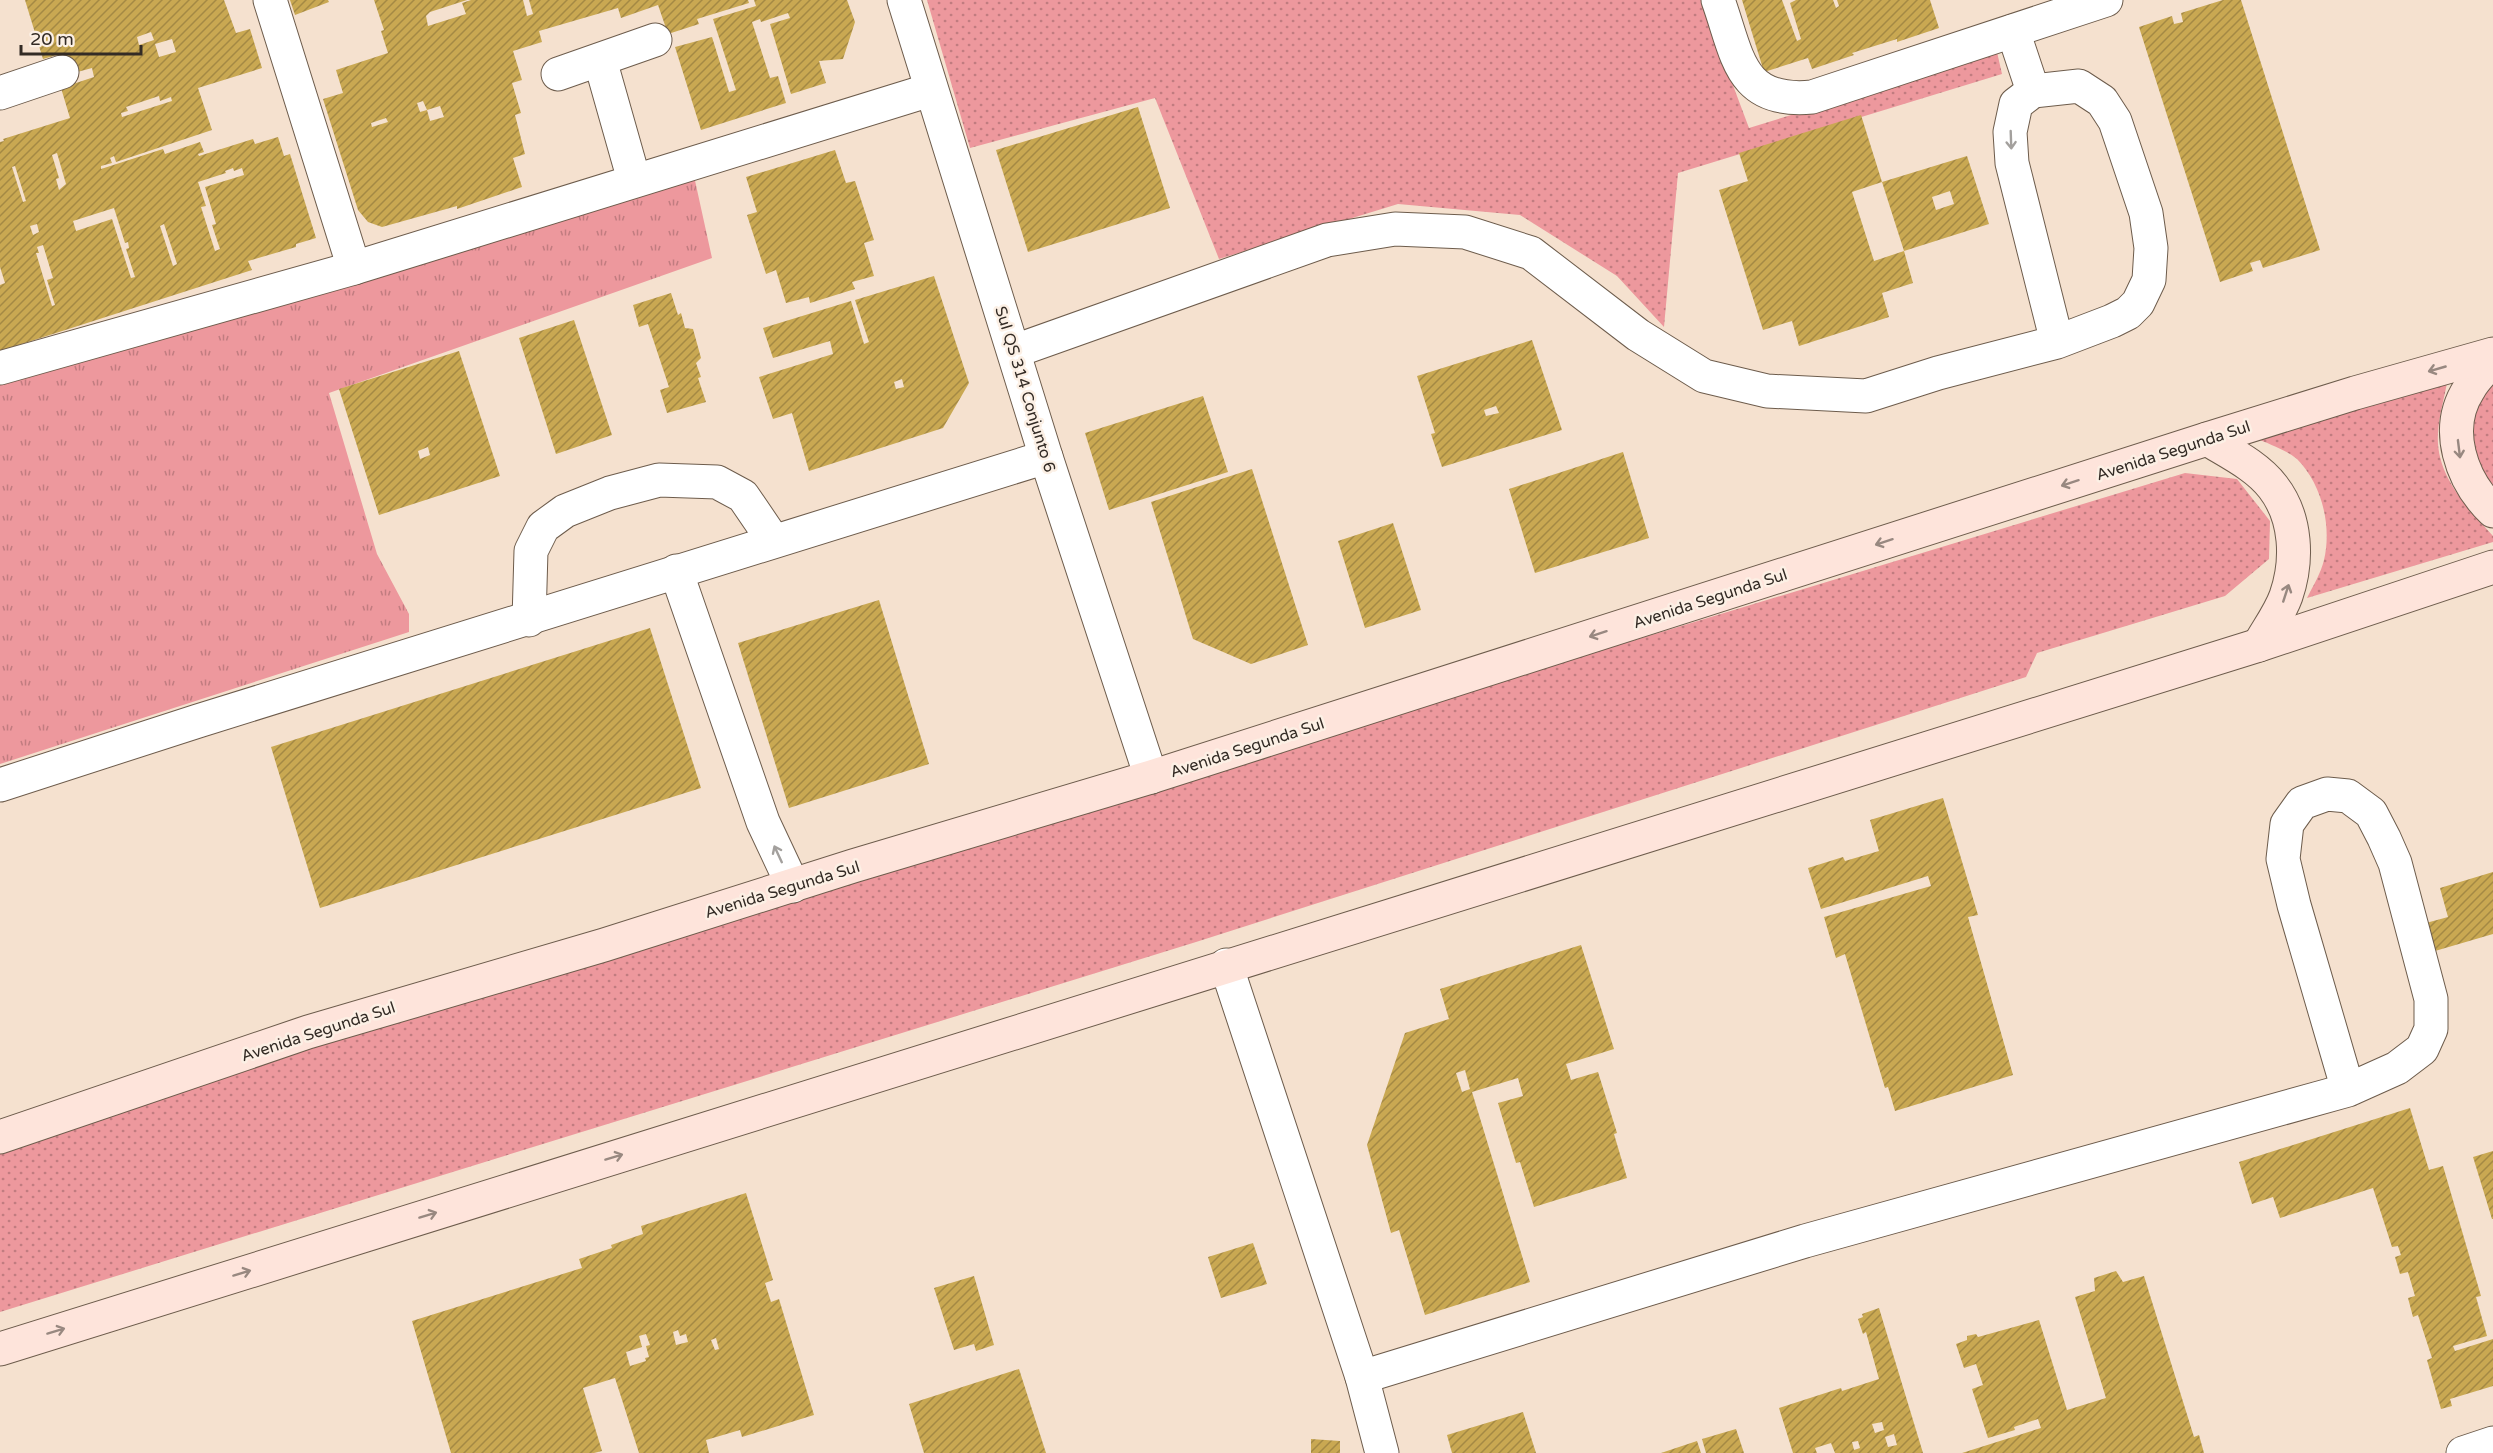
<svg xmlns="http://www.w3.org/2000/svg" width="2493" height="1453" viewBox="0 0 2493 1453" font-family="'Varela Round',sans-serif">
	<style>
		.grass { fill: url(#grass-tufts) }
		.park { fill: url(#park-dots) }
		.building { fill: url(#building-hatch); fill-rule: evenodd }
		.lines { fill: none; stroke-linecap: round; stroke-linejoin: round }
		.minor-casing { stroke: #6d5c4c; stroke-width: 35 }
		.tertiary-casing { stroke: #6d5c4c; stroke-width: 35 }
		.secondary-casing { stroke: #6d5c4c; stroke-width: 35 }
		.minor { stroke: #fff; stroke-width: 33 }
		.tertiary { stroke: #fff; stroke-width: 33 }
		.secondary { stroke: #fee4db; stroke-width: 33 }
		.oneway { stroke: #a3a09d }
		.oneway2 { stroke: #988880 }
		.labels { text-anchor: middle; stroke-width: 5; stroke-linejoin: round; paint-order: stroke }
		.street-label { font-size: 16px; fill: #332b25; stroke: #fcf0e5 }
	</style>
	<defs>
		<pattern id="grass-tufts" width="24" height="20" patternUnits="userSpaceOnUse" patternTransform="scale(1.5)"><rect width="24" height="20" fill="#ed989d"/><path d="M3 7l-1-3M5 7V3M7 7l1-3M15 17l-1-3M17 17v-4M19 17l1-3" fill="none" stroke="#c17c80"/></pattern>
		<pattern id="park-dots" width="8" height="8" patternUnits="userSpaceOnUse" patternTransform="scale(1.5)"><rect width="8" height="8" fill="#ed989d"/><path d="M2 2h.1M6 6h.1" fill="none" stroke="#c17c80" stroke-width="1.8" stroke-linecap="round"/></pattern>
		<pattern id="building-hatch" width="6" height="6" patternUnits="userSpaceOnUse" patternTransform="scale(1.5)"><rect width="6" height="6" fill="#c9a852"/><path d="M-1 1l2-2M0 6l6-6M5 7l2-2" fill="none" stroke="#a48944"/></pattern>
	</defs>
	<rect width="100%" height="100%" fill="#f5e1cf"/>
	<path class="grass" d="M694,176L712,258L329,393L377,554L409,614V632L0,764V385Z"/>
	<g class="park">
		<path d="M927,0H1701L1749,128L1997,52L2002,74L1678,173L1664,327L1617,276L1520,215L1398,204L1219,259L1155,98L970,148Z"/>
		<path d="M2493,382V496L2485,490L2465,415Z"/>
		<path d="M2447,383C2444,399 2439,416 2438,433C2435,475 2467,507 2493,536V542L2307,598C2313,586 2321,573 2324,560C2332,526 2322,484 2297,459C2287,450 2268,444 2256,438Z"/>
		<path d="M2185,473L2237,479L2270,521L2269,559L2225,596L2037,653L2026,677L1196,942L0,1312V1154L328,1043L1168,782Z"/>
	</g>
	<g class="building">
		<path d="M25,0H224L236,33L250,29L262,68L198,88L212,130L116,162L114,156L110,158L112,163L101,166V169L163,149L165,154L200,142L204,152L198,154L199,156L253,139L255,144L278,137L284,156L290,154L316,238L296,244V247L248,261L252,270L0,351V285L5,283L0,267V142L4,141L3,139L70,118L61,88L94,77L92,68L70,74L64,53L43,59ZM151,32L154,40L139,45L137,37ZM172,39L176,52L159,57L155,44ZM159,96L160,101L171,97L172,101L122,117L121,113L128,111L126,107ZM57,153L66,184L59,190L56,179L59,178L52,155ZM15,166L26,201L23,202L12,167ZM233,168L234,171L242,168L244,175L205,187L216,224L212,225L220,249L215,251L201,207L206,206L198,182L226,173L225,171ZM114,208L125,243L128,242L129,248L126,249L135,277L131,278L112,219L76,231L73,221ZM37,224L39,232L33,235L30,226ZM164,224L177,264L173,266L160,226ZM43,245L53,278L47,280L55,305L52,306L36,253H39L37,247Z"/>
		<path d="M290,0H328L329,2L295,15Z"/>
		<path d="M374,0H467L430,12L426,16L428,26L466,14L462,3L471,0H523L527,16L533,14L529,0H748L749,3L697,19L699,24L668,34L658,5L621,18L618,8L539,31L542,42L513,51L522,80L512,83L521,113L515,115L525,154L513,158L522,187L457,209V206L382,227L368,222L358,210L323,99L343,93L336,70L388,53L381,31L384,30ZM423,101L427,110L420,112L417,103ZM440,106L444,117L430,121L427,110ZM386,118L388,122L372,127L371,123Z"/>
		<path d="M754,0H847L855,22L843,59L819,61L826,83L791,94L770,24L790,18L788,13L761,22L760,19L752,22L770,78L778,76L786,103L701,130L675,47L712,37L729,92L736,90L713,19L756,6Z"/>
		<path d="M1742,0H1782L1797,41L1801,39L1790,3L1796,0H1833L1836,8L1839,6L1837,0H1930L1939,28L1897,42V39L1852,53L1854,55L1812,69L1808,58L1764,72Z"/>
		<path d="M2223,0H2241L2320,250L2263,268L2260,260L2250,263L2253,271L2220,282L2139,27L2172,16L2174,24L2183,22L2181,13Z"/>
		<path d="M1138,107L1170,208L1028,252L996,150Z"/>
		<path d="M1861,115L1882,182L1852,192L1874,261L1904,251L1882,182L1967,156L1989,224L1904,251L1913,283L1882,293L1889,317L1799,346L1792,321L1763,330L1719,190L1748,181L1739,153ZM1950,191L1954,204L1936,210L1932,197Z"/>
		<path d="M835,150L846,183L855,181L874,240L864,243L874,276L852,282L855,289L810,303L809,297L786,303L776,270L766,274L747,215L757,212L746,177Z"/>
		<path d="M934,276L969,383L943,428L809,471L792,413L773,419L759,377L833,354L830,341L773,358L763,328L851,301L864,344L869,342L855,300ZM902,379L904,387L896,389L894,382Z"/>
		<path d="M671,293L678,315L681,313L685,328L693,329L701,358L696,363L701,377L698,378L706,402L667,413L660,390L669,387L648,324L639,327L633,305Z"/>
		<path d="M574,320L612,435L556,454L519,338Z"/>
		<path d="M1532,340L1562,430L1442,467L1431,434L1435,433L1417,376ZM1496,406L1499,413L1486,416L1484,410Z"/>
		<path d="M459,351L500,476L379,515L339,389ZM428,447L430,455L420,459L418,451Z"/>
		<path d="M1203,396L1228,472L1109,510L1085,433Z"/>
		<path d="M1623,452L1649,538L1535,573L1509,489Z"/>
		<path d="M1252,469L1308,645L1251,664L1193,639L1151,502Z"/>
		<path d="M1393,523L1421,610L1365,628L1338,541Z"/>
		<path d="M879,600L929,764L789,808L738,643Z"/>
		<path d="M650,628L701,788L320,908L271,747Z"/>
		<path d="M1943,798L1978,915L1968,917L2013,1075L1895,1111L1888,1087L1885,1088L1845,954L1836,958L1824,917L1931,886L1928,876L1821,909L1808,868L1843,857L1845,861L1879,851L1870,820Z"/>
		<path d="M2493,872V934L2435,951L2426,923L2448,917L2440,888Z"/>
		<path d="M1581,945L1614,1049L1566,1064L1571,1080L1598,1072L1617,1133L1614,1134L1627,1178L1534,1207L1520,1162L1516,1163L1498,1103L1523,1096L1518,1078L1472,1092L1530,1282L1425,1315L1399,1230L1391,1233L1367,1145L1405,1033L1449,1019L1440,989ZM1465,1070L1470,1089L1462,1092L1456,1073Z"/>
		<path d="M2410,1108L2429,1170L2443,1166L2481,1296L2476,1297L2487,1336L2453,1346L2455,1351L2493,1339V1386L2450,1399L2452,1406L2441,1409L2427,1360L2432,1358L2418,1315L2413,1317L2408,1298L2415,1296L2408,1272L2400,1274L2395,1257L2401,1255L2398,1246L2392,1247L2373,1188L2280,1218L2273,1197L2252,1204L2239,1162Z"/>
		<path d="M2493,1151V1219H2492L2473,1157Z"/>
		<path d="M746,1193L773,1280L765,1283L771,1302L779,1299L814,1415L742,1437L740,1430L706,1440L709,1453H639L615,1378L583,1388L602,1451L594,1453H451L412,1321L582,1268L579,1259L612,1248L611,1245L643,1234L641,1226ZM678,1330L680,1336L686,1334L688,1342L676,1345L673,1332ZM646,1334L650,1345L646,1346L649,1357L645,1358L646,1361L630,1366L626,1352L642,1347L639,1336ZM716,1338L719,1349L715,1350L711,1340Z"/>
		<path d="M1253,1243L1267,1284L1221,1298L1208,1257Z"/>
		<path d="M2116,1271L2123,1282L2144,1276L2194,1437L2199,1435L2204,1453H1962L2041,1428L2038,1419L2014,1427L2015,1430L1988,1438L1972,1389L1983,1385L1976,1364L1964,1368L1956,1344L1967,1340V1336L1976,1334L1978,1337L2039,1320L2067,1410L2106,1398L2075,1297L2095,1291L2094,1278Z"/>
		<path d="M974,1276L994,1345L976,1351L974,1344L954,1350L934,1288Z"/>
		<path d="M1879,1308L1923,1453H1835L1831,1443L1815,1448L1817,1453H1793L1779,1408L1841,1388L1842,1391L1879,1379L1866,1332L1863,1334L1858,1319L1863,1317L1862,1314ZM1882,1422L1884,1430L1875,1433L1872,1424ZM1894,1434L1897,1445L1888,1447L1885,1437ZM1858,1441L1860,1448L1854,1450L1852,1442Z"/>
		<path d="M1019,1369L1046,1453H924L909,1404Z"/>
		<path d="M1523,1412L1536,1453H1452L1447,1435Z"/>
		<path d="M1736,1429L1744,1453H1706L1702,1439Z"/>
		<path d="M1311,1439L1340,1441V1453H1311Z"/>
		<path d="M1697,1441L1701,1453H1661Z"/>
	</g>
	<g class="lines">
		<defs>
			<g id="minor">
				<path d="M270,0L354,268"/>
				<path d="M1718,0C1738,56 1739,104 1812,97L2106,0"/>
				<path d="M2013,31L2033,91"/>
				<path d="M600,60L634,180"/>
				<path d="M558,74L655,40"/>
				<path d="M0,93L62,72"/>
				<path d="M1015,351L1327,240L1395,229L1465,232L1531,253L1638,335L1704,376L1767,391L1866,396L1938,373L2057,342L2112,321L2128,313L2138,303L2149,280L2151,248L2146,213L2115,121L2102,101L2079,86L2033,91L2016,104L2010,132L2012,163L2057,342"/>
				<path d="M0,368L354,268L930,90"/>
				<path d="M676,571L763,822L793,886"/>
				<path d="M529,620L531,551L543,527L565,511L610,493L659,480L717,482L743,496L773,540"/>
				<path d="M0,785L198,721L1046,457"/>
				<path d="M1362,1377L1805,1241L2348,1090L2397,1068L2422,1049L2431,1029V999L2395,863L2384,838L2371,813L2348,796L2327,794L2302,803L2287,824L2283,859L2294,905L2348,1090"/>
				<path d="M2463,1453L2493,1443"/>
			</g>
			<g id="tertiary">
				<path d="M904,0L1046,457L1151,777"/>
				<path d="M1226,965L1362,1377L1382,1453"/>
			</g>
			<g id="secondary">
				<path d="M2493,360C2485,369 2475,378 2469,389C2443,429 2461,480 2493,511"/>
				<path d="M2207,439C2230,453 2257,466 2273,487C2297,518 2298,561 2286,596C2280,613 2268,629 2259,645"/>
				<path d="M0,1137L308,1032L604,945L853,866L1151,777L2207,439L2355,393L2493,354"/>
				<path d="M0,1349L2259,645L2493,567"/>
			</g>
		</defs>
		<use href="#minor" class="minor-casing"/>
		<use href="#tertiary" class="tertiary-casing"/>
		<use href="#secondary" class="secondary-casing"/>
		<use href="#minor" class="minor"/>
		<use href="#tertiary" class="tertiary"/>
		<use href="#secondary" class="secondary"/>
	</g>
	<defs><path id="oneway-shaft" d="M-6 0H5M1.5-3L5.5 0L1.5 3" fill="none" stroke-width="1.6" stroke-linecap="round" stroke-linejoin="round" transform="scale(1.5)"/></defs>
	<g class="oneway">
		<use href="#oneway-shaft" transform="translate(2011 140) rotate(88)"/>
		<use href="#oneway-shaft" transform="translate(778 854) rotate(-115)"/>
	</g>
	<g class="oneway2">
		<use href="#oneway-shaft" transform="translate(2437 369) rotate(164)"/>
		<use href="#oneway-shaft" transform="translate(2459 449) rotate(83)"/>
		<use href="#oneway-shaft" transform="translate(2070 483) rotate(162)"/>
		<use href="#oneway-shaft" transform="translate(1884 542) rotate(162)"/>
		<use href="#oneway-shaft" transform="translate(2286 593) rotate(-72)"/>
		<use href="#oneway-shaft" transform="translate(1598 634) rotate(162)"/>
		<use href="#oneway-shaft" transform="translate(614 1157) rotate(-17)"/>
		<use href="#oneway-shaft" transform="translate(428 1215) rotate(-17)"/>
		<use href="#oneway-shaft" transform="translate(242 1273) rotate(-17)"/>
		<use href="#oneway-shaft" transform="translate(56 1331) rotate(-17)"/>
	</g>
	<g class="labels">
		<g class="street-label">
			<text transform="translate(1026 389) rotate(73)" y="6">Sul QS 314 Conjunto 6</text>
			<text transform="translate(2173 450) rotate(-18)" y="6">Avenida Segunda Sul</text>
			<text transform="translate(1710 598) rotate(-18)" y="6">Avenida Segunda Sul</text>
			<text transform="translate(1247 747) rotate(-18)" y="6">Avenida Segunda Sul</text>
			<text transform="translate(782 889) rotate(-17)" y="6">Avenida Segunda Sul</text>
			<text transform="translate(318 1031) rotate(-18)" y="6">Avenida Segunda Sul</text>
		</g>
	</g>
	<path d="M21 45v9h120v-9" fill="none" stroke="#332b25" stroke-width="3"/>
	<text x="30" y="45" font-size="18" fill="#332b25" stroke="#fcf0e5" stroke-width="4.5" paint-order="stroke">20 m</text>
</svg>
